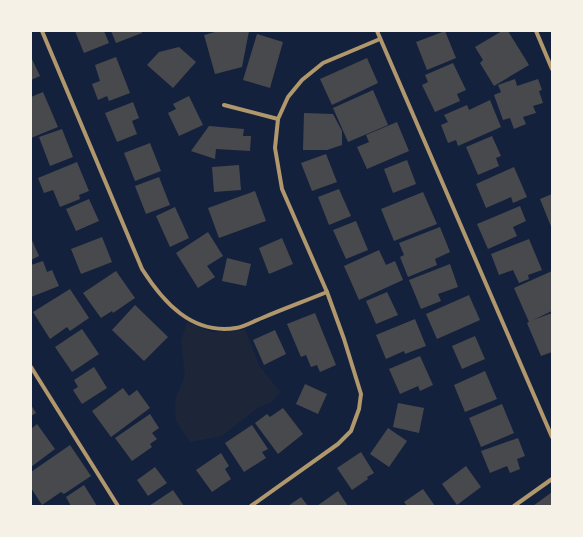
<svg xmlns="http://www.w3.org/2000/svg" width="583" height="537" viewBox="0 0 583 537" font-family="'Noto Serif',serif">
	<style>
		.green { fill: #1d2539 }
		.building { fill: #48494c }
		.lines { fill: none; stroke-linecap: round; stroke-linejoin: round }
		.minor { stroke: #b1986c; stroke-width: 4 }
	</style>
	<rect width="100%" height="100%" fill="#14213d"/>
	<path class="green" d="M187,322L211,332L236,331L245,329L259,365L280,392L272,402L259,407L222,436L190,442L176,421L175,399L185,376L181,341Z"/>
	<g class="building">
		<path d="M75,31H104L109,43L84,53Z"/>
		<path d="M111,31H141L142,33L116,43Z"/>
		<path d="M219,31H249L242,67L215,74L204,35Z"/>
		<path d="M445,31L456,58L427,70L416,42Z"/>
		<path d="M502,31H508L529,65L494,86L480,63L483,60L475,47Z"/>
		<path d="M257,34L283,42L270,88L243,80Z"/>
		<path d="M179,47L196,62L173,88L147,65L159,52Z"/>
		<path d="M31,57L40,76L31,80Z"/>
		<path d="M116,57L130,93L109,101L107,96L98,100L92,84L100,81L95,65Z"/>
		<path d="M367,58L378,83L332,105L320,79Z"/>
		<path d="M453,63L466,90L457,94L460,101L435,112L422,85L428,82L425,75Z"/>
		<path d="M515,79L517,86L538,79L542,90L539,91L543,103L533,106L536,113L523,117L526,124L514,129L510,118L503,120L494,95L501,92L498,85Z"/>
		<path d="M373,90L388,125L348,142L333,108Z"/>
		<path d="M43,92L58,127L31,138V97Z"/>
		<path d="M189,96L203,125L179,136L168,113L176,109L173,104Z"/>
		<path d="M490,100L501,127L458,146L456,140L448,143L441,125L448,122L444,115L467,105L469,110Z"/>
		<path d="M133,102L139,118L132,121L137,134L117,142L105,113Z"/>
		<path d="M304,113L333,114L342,131V145L327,150H303Z"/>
		<path d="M397,122L409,151L367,169L357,147L369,142L366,135Z"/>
		<path d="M209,126L244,129L243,136H251L250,151L216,149L215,159L191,151Z"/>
		<path d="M62,129L73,157L50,166L39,137Z"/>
		<path d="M492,136L501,156L496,158L499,166L478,175L466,147Z"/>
		<path d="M150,143L161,171L135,181L124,153Z"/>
		<path d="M326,154L337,182L312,191L301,163Z"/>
		<path d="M407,160L416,184L393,193L384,169Z"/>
		<path d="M77,162L89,191L79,195L80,199L60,207L53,190L44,193L38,178Z"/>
		<path d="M239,165L241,190L214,192L212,167Z"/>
		<path d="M514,167L527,197L513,203L511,197L486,208L476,184Z"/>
		<path d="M159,177L170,205L146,214L135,186Z"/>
		<path d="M339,189L351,216L329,225L318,197Z"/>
		<path d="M255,191L266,221L219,238L208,208Z"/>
		<path d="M423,192L437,224L394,241L381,209Z"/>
		<path d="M552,194V229L540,199Z"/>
		<path d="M89,199L99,221L76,231L66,209Z"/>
		<path d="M520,206L526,221L513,227L517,236L488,249L477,224Z"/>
		<path d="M175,207L189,238L170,247L156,216Z"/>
		<path d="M356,221L368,250L346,259L333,230Z"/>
		<path d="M440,227L450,252L435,259L437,265L408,277L400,257L404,255L399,243Z"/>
		<path d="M208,232L223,256L207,266L215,277L198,288L176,253Z"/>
		<path d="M102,237L112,262L81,274L71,249Z"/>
		<path d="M31,238L39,256L31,260Z"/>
		<path d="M282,238L293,264L269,274L259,248Z"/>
		<path d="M529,239L542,270L528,275L529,279L519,283L513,270L499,275L491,254Z"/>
		<path d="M379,250L386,265L395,261L403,280L359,300L344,266Z"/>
		<path d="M227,258L251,264L246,286L222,281Z"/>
		<path d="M43,261L47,272L52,270L59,286L31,297V265Z"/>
		<path d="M450,264L458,287L438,294L441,301L421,309L409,280Z"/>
		<path d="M116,271L135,298L113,313L112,311L101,318L83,293Z"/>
		<path d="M552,271V311L533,320L552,313V352L541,356L527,323L529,322L514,288Z"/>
		<path d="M70,289L89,318L70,331L67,327L50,339L33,312Z"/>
		<path d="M387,292L398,315L376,324L366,301Z"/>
		<path d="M469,295L480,320L437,339L426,314Z"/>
		<path d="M135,305L168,337L144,361L112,330Z"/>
		<path d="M315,313L336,365L320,372L317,365L311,367L306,355L301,357L287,324Z"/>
		<path d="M415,319L426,346L405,354L404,351L386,359L376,335Z"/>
		<path d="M82,329L99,354L72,372L55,347Z"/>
		<path d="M275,330L286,354L264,365L253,340Z"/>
		<path d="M475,336L485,359L462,369L452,346Z"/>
		<path d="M420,356L433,385L420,391L418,386L400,394L389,369Z"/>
		<path d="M94,367L107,388L82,404L73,390L78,387L74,380Z"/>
		<path d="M485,371L497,399L465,412L454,385Z"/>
		<path d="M305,384L327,394L318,414L296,404Z"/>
		<path d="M123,388L129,396L137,390L150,408L111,437L92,411Z"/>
		<path d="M398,403L424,408L419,433L393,427Z"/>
		<path d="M502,404L514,433L481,447L469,418Z"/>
		<path d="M31,405L36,413L31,416Z"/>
		<path d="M283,408L303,434L278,454L255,423L267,414L270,417Z"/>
		<path d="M150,414L159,428L152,433L157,439L150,444L152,447L132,461L115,438Z"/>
		<path d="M37,424L55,449L31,467V429Z"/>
		<path d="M252,425L268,449L262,452L266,458L244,472L225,443Z"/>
		<path d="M388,428L407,441L389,467L370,454Z"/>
		<path d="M518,438L525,456L517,459L520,469L510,473L507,466L490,473L481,451Z"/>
		<path d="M70,445L91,476L64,494L61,492L42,505L31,488V472Z"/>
		<path d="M361,452L374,473L367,477L368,479L352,490L337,468Z"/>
		<path d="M221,453L229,466L225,469L231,479L212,492L196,470Z"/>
		<path d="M466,466L481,487L457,505L442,484Z"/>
		<path d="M155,467L167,483L148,496L137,480Z"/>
		<path d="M84,485L97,506H71L66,497Z"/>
		<path d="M423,489L435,506H407L404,502Z"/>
		<path d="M173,490L184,506H149Z"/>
		<path d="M338,491L348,506H317Z"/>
		<path d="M552,492V506H533Z"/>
		<path d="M301,497L308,506H288Z"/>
	</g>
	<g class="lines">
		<g class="minor">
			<path d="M42,31L142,269C163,302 192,335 236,328C244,327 254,321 262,318C283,309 305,301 327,292"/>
			<path d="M377,31L552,437"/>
			<path d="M536,31L552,69"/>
			<path d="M224,105L278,119"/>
			<path d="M31,367L118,506"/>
			<path d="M251,506L338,444L351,431L359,409L361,394L344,339L327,292L282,189L275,148L278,119L288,97L302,80L323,63L380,39"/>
			<path d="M514,506L552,479"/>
		</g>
	</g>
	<rect width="583" height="537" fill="none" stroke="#f6f1e7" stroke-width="64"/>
</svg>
